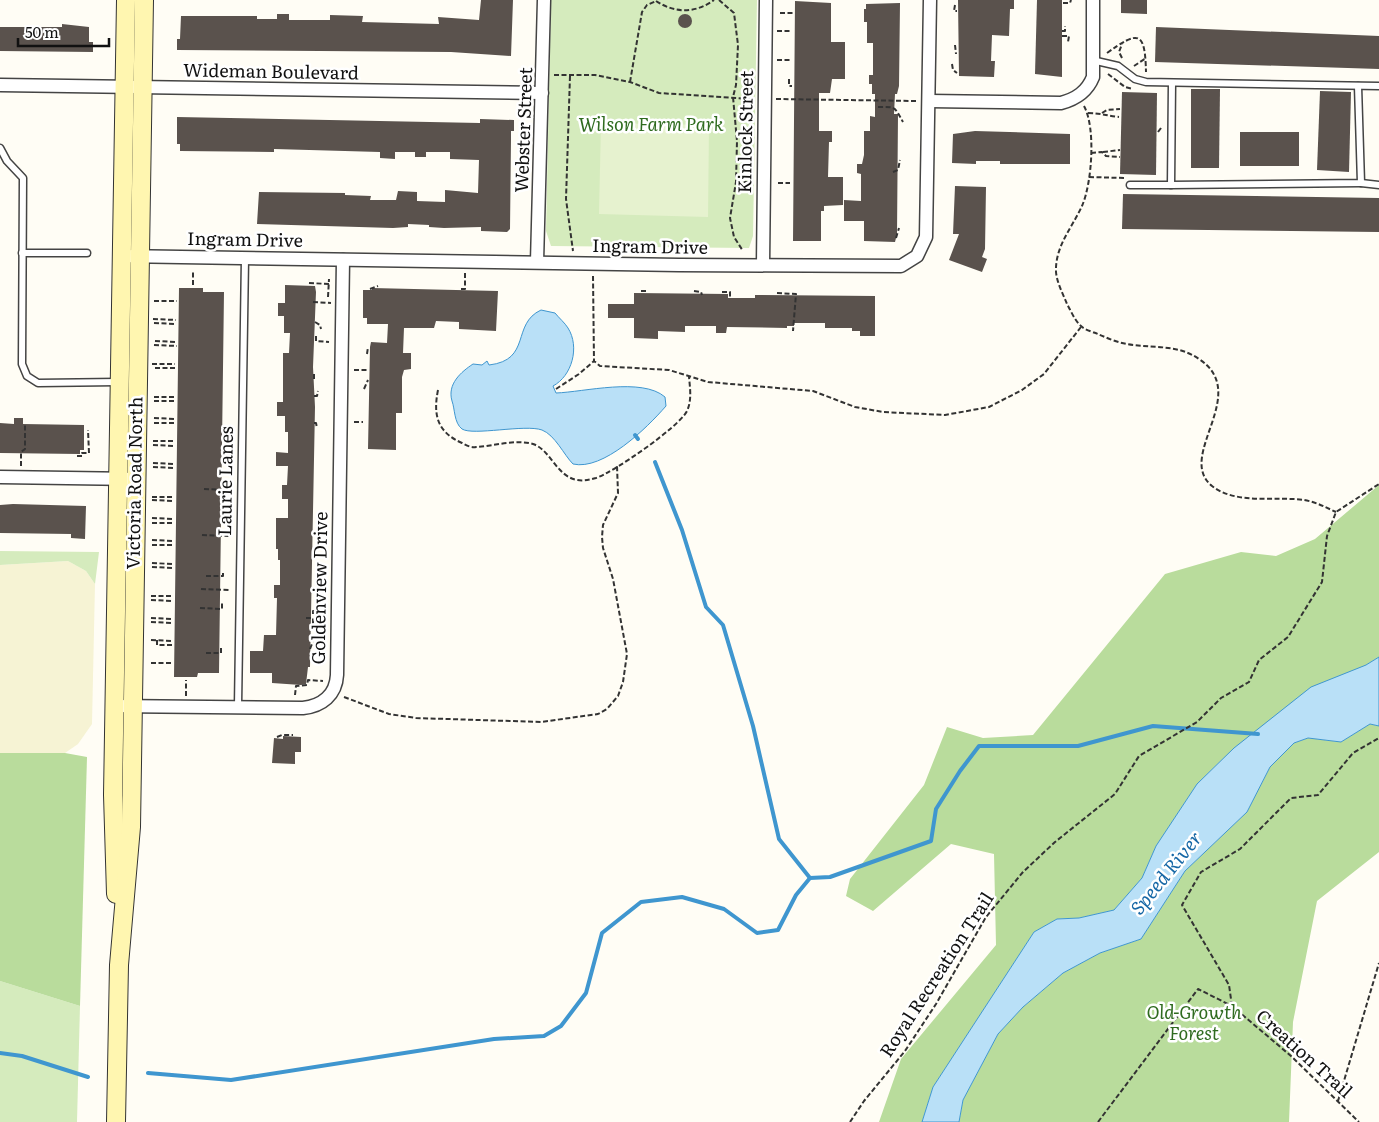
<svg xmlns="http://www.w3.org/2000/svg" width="1379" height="1122" viewBox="0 0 1379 1122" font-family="Literata,serif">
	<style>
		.farmland { fill: #f6f3d4 }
		.green { fill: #d5ebbd }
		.forest { fill: #b9dc9c }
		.pitch { fill: #e6f2cf }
		.water { fill: #b9e0f7; stroke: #3f96cf }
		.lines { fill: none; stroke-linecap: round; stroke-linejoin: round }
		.stream { stroke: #3f96cf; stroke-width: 4 }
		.building { fill: #5a524d }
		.service-casing { stroke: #444; stroke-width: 9 }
		.minor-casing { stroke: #444; stroke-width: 15 }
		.secondary-casing { stroke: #333; stroke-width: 20 }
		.path { stroke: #333; stroke-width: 2; stroke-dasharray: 5 2.5; stroke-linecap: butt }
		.service { stroke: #fff; stroke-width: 6 }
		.minor { stroke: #fff; stroke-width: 12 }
		.secondary { stroke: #fff6b0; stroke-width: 18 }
		.labels { text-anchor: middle; stroke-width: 5; stroke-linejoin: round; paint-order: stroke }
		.street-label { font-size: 18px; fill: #111; stroke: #fff }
		.park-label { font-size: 18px; font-style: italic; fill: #2f6b1f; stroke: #fff }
		.water-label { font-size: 19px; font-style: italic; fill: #1768a6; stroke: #fff }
	</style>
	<rect width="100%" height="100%" fill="#fffdf5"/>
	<path class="farmland" d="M68,561L86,571L95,584L92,724L78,744L65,753H0V565Z"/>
	<g class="green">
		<path d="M551,0H757L753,236L749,248L551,246L546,231Z"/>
		<path d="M0,551L99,552L95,584L86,571L68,561L0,565Z"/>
		<path d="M0,981L80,1006L77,1122H0Z"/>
	</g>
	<g class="forest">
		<path d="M1379,485V657L1234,748L1197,784L1156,846L1142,878L1114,910L1079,918L1057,919L1034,932L933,1087L922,1122H879L901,1059L996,945L994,854L951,844L873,911L846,896L850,879L924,785L947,727L983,738L1033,735L1165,574L1241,552L1276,556L1315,539Z"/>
		<path d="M1370,724L1379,726V852L1317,901L1293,1022L1289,1122H959L963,1100L998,1034L1023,1007L1063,973L1100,953L1141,939L1185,871L1247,812L1270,767L1294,743L1308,738L1341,742Z"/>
		<path d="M0,753H65L87,757L80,1006L0,981Z"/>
	</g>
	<path class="pitch" d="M601,123L709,125L708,217L599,214Z"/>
	<g class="water">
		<path d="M541,310L555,313C559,318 565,323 568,328C580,347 572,376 553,386L556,393C584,392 642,377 665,397L666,406C647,428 603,471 573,464C564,455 555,435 542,430C525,424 473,436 462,429C454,423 455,409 452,401C447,384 461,372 473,364L482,365L487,361L489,365C532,360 511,324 541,310Z"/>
		<path d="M1379,657V726L1370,724L1341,742L1308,738L1294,743L1270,767L1247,812L1185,871L1141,939L1100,953L1063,973L1023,1007L998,1034L963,1100L959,1122H922L933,1087L1034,932L1057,919L1079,918L1114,910L1142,878L1156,846L1197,784L1234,748L1311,687L1366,665Z"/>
	</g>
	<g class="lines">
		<g class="stream">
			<path d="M635,435L638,439"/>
			<path d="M655,462L682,530L706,607L723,625L753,726L779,839L810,878"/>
			<path d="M0,1053L22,1056L88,1077"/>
			<path d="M148,1073L231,1080L494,1039L544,1036L561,1026L586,993L602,933L641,902L682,897L724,909L757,933L778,930L796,895L810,878L830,877L931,841L936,809L960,771L979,746H1078L1153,726L1258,734"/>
		</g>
	</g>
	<g class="building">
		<path d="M481,0H513L511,56L451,52L177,50V39H180L181,16H257V19H277V14H289V20H330V15L363,16L362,22L439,24L438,17L479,20Z"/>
		<path d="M958,0H1014V9H1010L1009,36L992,35L991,61H995L994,77L959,76Z"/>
		<path d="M1037,0H1062V77L1035,74Z"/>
		<path d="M1121,0H1147V14L1121,13Z"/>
		<path d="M795,1L831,3V42H845V79H832L830,93H819V131H832V142H829L828,177H843V205L824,206V211H821V241H793Z"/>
		<path d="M900,3L899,86L897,94H895L894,114H898L897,234L895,242L864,241V221H844V200L861,201V174L857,173V164H862L864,155V131H870V116L875,117V94H872V84H869V75H873V43H867V22H864V9H866V4Z"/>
		<circle cx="685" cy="21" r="7"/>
		<path d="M62,24L89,27V42H93V52L0,51V27H62Z"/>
		<path d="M1156,27L1379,36V69L1155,62Z"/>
		<path d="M1191,89H1220L1219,168H1191Z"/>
		<path d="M1320,91L1351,92L1349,172L1317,170Z"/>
		<path d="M1122,92L1157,93L1156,175L1120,174Z"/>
		<path d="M177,117L480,123V119L514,120V131H511V139L510,229L507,232L481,231V227L444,228L429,227V225L408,224V227L393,228L257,224L259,192L345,193V195L371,196L370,200H396L398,191L417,192V201L445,202V190L478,193L479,160L450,159V152H426V157H415V152H395V159L380,158V152L274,149V152L180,151V144H177Z"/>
		<path d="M975,131L1070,134V164H1000V161H976V164L952,163L953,134Z"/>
		<rect x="1240" y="132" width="59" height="34"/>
		<path d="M955,186L986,187L985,249L982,257L987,259L982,272L949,260L959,234H953Z"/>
		<path d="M1123,194L1379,198V232L1122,229Z"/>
		<path d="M285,285L315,286L316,292L313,367L315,407L310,667H308L306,684L301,685L272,683V673H250V651H263L264,635H276L277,598H274V585H280V560H278V549H276V518H288V499H282V485H287L288,466H276V452L288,453V432H285V416H277V402H283V353H289L290,333H284V316H278V303H285Z"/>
		<path d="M179,288H203V292H224L219,673H198L197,677H174Z"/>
		<path d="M372,288L498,291L496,331L459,329V322L436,321L434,328H404L403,353H411V369L404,370L402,377V413H396V450L368,449L370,347L371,342L387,343L388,324H367V318H363V290H372Z"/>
		<path d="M634,293L728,294V298H755V295L875,296V336H860V331H852V328H825V323H794V326H787V328L727,327L726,333H716V326H685V332L658,331V339L634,338V318H608V304H634Z"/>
		<path d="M14,418H23V424L84,425V450H80V454L0,453V423L14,424Z"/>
		<path d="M13,504L86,506L85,539L71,538V534L0,533V505Z"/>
		<path d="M283,736L301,737V752H295V764L272,763L274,738L283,739Z"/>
	</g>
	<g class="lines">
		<defs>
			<g id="service">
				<path d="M1092,60L1118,66L1135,79L1146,82L1379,86"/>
				<path d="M1172,83L1171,185L1361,183L1358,86"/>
				<path d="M0,148L7,161L23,178L22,364L27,376L38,383L118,382"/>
				<path d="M1361,183L1379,185"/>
				<path d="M1130,185H1171"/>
				<path d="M22,253H87"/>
				<path d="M238,706L245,258"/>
			</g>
			<g id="minor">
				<path d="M0,85L542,93"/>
				<path d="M929,101L1061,103C1076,99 1087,92 1093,77V0"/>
				<path d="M121,256L679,265L901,266L917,256L926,237L930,0"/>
				<path d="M537,262L544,0"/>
				<path d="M763,265L766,0"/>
				<path d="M0,477L135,479"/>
				<path d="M114,706L303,708C322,706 336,695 337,675L343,260"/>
			</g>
			<g id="secondary">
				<path d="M116,894L113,795L126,0"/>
				<path d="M116,1122L119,965L131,827L144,0"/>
			</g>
		</defs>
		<use href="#service" class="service-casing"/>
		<use href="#minor" class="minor-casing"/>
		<use href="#secondary" class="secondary-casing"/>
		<g class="path">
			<path d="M719,0L734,13L738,45L736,85L733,97L737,141L736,182L730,218L734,237L743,251"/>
			<path d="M656,1C676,14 696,13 714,0"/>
			<path d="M1063,3H1070L1071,0"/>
			<path d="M955,5L954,11H957"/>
			<path d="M780,13H793"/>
			<path d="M777,31H792"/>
			<path d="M1062,31H1065V26"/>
			<path d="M1062,36H1069L1068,42"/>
			<path d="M955,45L956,54"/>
			<path d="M1107,53C1139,30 1145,31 1146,72"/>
			<path d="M1122,58L1119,52L1122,44"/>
			<path d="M777,60H792"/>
			<path d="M952,64L953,70L957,73"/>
			<path d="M1134,66L1146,58"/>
			<path d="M1108,74L1125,87L1133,89"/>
			<path d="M554,75H595L630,82L659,93L752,99"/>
			<path d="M570,76L566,199L573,251"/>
			<path d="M789,79V86H792"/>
			<path d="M630,82L642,12L647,5L656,1"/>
			<path d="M776,99L917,101"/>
			<path d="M1084,106C1096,128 1092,183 1082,206C1072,228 1055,246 1056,272C1057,283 1063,294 1067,304C1071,311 1075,321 1081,326C1085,330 1093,332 1098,334C1109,339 1121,344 1134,345C1157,348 1179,345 1199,359C1252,394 1175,456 1212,486C1236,505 1276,496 1304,500C1316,502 1325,507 1336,512"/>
			<path d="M878,107C896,107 894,106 903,122"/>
			<path d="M1088,113C1100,113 1108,116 1119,117"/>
			<path d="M1102,113L1107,110L1120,109"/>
			<path d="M1158,132L1161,128"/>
			<path d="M1103,152L1120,150"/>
			<path d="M1091,153L1102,152L1106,156L1120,157"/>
			<path d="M893,172L898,170L900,160"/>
			<path d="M1089,177L1124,178"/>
			<path d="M736,182H751"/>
			<path d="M778,183H790"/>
			<path d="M896,238L899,228"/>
			<path d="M593,276L594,361L600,366L669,370L708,382L813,391L855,407L883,412L945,415L989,407L1022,390L1044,374L1081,327"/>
			<path d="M309,283L329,284"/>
			<path d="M193,285V270"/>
			<path d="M370,289L378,286"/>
			<path d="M461,289H465V273"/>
			<path d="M641,291H647"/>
			<path d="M694,291L701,292L702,295"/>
			<path d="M722,292H730V298"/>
			<path d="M777,293L796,294L793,331"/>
			<path d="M328,297L329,279"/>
			<path d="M154,301H177"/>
			<path d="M313,302L331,303"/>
			<path d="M153,319L176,320"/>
			<path d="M315,322L320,325L321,329"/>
			<path d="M154,323L176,324"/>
			<path d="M316,336V341L329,342"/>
			<path d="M155,341L176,342"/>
			<path d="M154,345L177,346"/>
			<path d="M367,354L368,347"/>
			<path d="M152,364H175"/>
			<path d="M155,368H176"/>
			<path d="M354,370H367"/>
			<path d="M314,379V372"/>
			<path d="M364,389L368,380"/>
			<path d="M556,389L579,374L594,361"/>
			<path d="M438,390C433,415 437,432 462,443C466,445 471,448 476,447C494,446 515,439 533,444C551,450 556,476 577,480C583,481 589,480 596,478C614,472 679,427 687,411C692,400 690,388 689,377"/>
			<path d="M314,396H317L318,391"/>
			<path d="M154,397H175"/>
			<path d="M154,401H176"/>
			<path d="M154,418L175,419"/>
			<path d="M354,422H363"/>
			<path d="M154,423H175"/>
			<path d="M314,423H316L317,428"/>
			<path d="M153,441H175"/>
			<path d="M153,445L175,446"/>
			<path d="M77,456H82V453H89L88,430"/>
			<path d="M153,463L174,464"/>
			<path d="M21,466V452L25,449V424"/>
			<path d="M153,467L174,468"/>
			<path d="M204,489L232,490"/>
			<path d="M152,497H174"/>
			<path d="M152,500L174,501"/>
			<path d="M152,518L174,519"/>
			<path d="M152,523H174"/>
			<path d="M202,535L231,536"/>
			<path d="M152,540L174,541"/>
			<path d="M152,545H174"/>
			<path d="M152,563L172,564"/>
			<path d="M152,567L173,568"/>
			<path d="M206,576H223V571"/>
			<path d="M201,589L230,590"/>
			<path d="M151,596H172"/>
			<path d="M151,600L172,601"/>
			<path d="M200,608L222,609V603"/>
			<path d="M313,614V611L325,612"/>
			<path d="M151,618L172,619"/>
			<path d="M306,618H313V623H325"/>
			<path d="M151,622L172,623"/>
			<path d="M151,640L172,641"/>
			<path d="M157,640V645H172"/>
			<path d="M310,649L313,641"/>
			<path d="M206,653H221V647"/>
			<path d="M151,663H172"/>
			<path d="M295,695L296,686L307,685L308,680L323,681"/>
			<path d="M186,696V680"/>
			<path d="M344,697L389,714L416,718L541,722L598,714L607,709L618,696L623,682L627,654L613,579L603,548L602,537L603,525L618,493L617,466"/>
			<path d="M277,737L282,735H293"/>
			<path d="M1232,1006L1229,985L1182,905L1201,872L1240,849L1291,798L1318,795L1353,753L1379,738"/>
			<path d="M1338,1101L1379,963"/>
			<path d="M850,1122L864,1101L905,1051L936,1004L986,917L1023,872L1055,842L1115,794L1139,756L1197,722L1221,698L1249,682L1259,660L1288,637L1322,582L1327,536L1336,512L1379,484"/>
			<path d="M1098,1122L1198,989L1232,1006L1291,1056L1359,1122"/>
		</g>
		<use href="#service" class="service"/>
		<use href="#minor" class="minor"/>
		<use href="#secondary" class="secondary"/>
	</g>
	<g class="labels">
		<g class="street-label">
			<text transform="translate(271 72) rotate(1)" y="6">Wideman Boulevard</text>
			<text transform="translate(524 130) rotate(-88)" y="6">Webster Street</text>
			<text transform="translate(746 132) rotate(-89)" y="6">Kinlock Street</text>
			<text transform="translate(245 240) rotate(1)" y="6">Ingram Drive</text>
			<text transform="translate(650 247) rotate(1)" y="6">Ingram Drive</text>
			<text transform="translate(226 481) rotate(-89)" y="6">Laurie Lanes</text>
			<text transform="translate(135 483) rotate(-89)" y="6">Victoria Road North</text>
			<text transform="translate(320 588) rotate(-89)" y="6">Goldenview Drive</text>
			<text transform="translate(937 975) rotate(-57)" y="6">Royal Recreation Trail</text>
			<text transform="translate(1304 1054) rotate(42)" y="6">Creation Trail</text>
		</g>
		<g class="park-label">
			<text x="651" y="131">Wilson Farm Park</text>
			<text x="1194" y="1019">Old-Growth<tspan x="1194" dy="21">Forest</tspan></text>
		</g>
		<g class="water-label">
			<text transform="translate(1166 873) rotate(-51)" y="7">Speed River</text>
		</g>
	</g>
	<path d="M18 38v8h91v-8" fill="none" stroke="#111111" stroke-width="2.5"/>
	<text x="25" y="38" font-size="15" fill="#111111" stroke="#ffffff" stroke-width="4" paint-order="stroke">50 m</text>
</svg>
